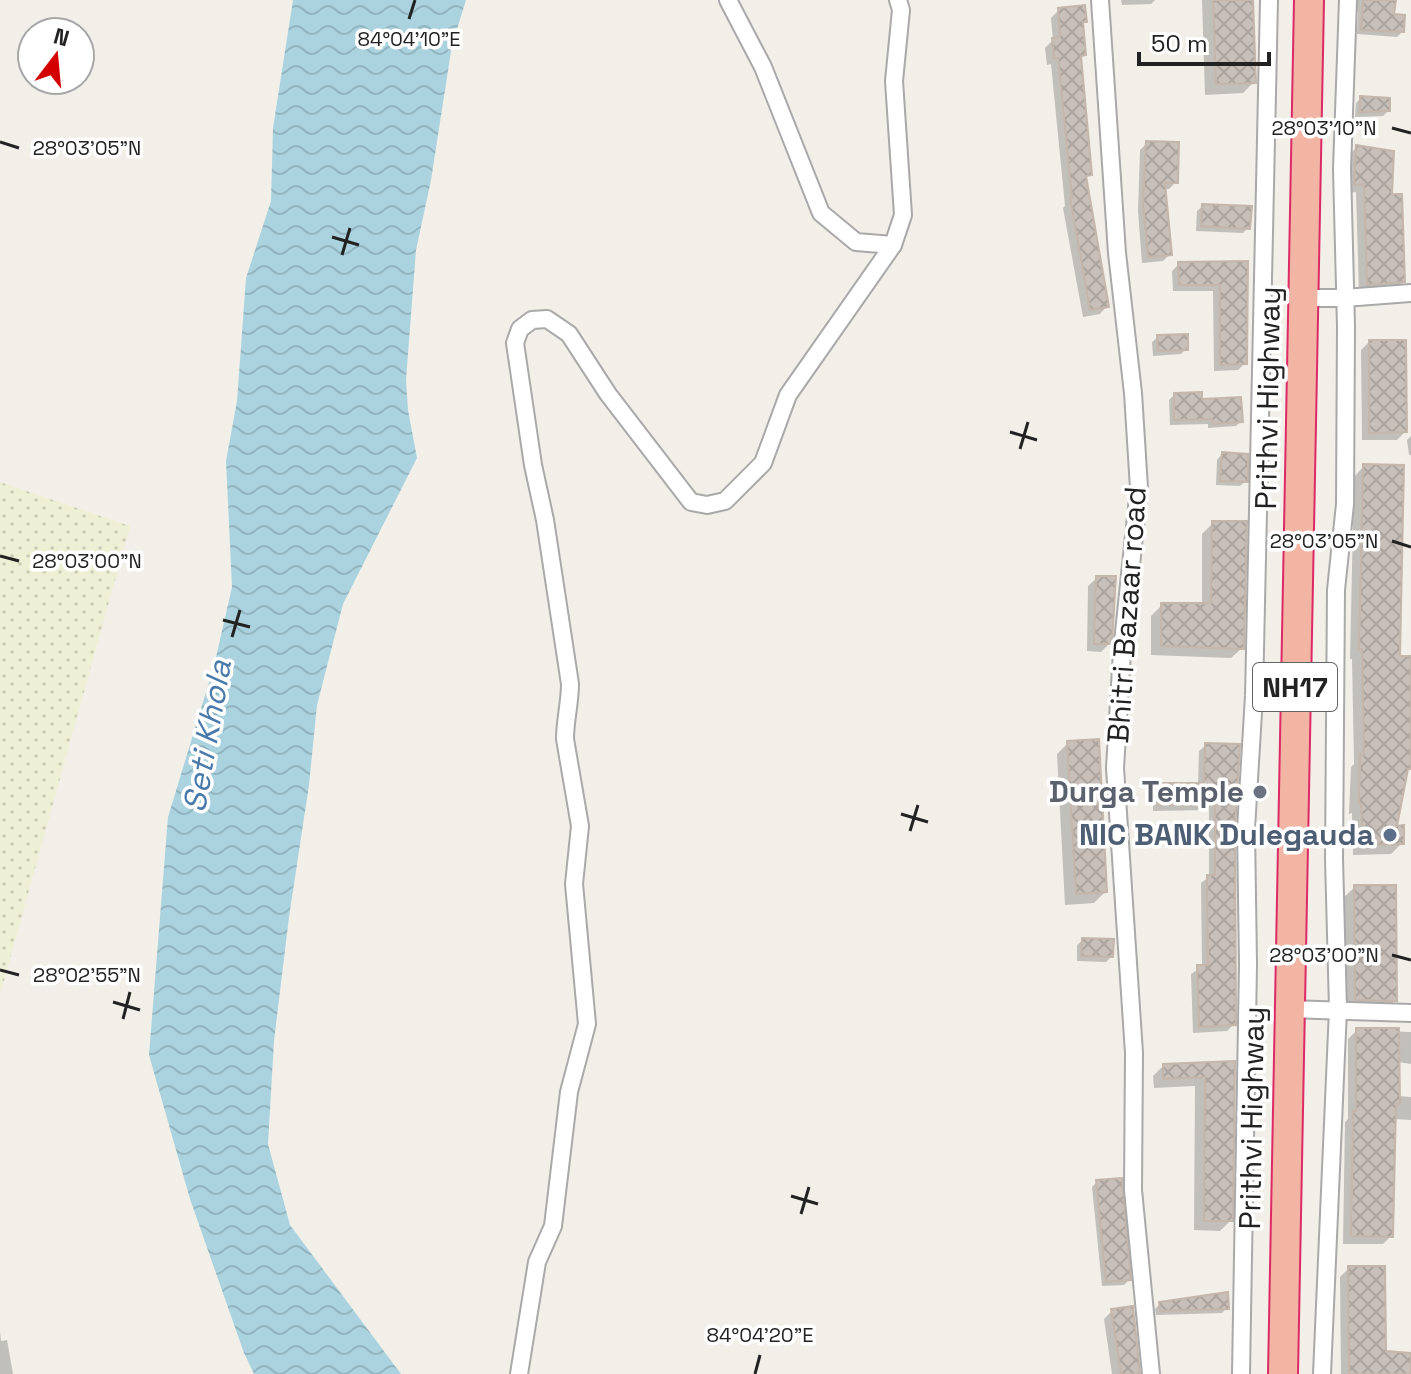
<svg xmlns="http://www.w3.org/2000/svg" width="1411" height="1374" viewBox="0 0 1411 1374" font-family="'Space Grotesk',sans-serif">
	<style>
		.farmland { fill: url(#farmland-dots) }
		.water { fill: url(#water-waves) }
		.shadow { fill: #0003 }
		.building { fill: url(#building-cross-hatch); stroke: #c4b6ab; stroke-width: 2 }
		.lines { fill: none; stroke-linecap: round; stroke-linejoin: round }
		.minor-casing { stroke: #a9a9a9; stroke-width: 20 }
		.trunk-casing { stroke: #dc2a67; stroke-width: 32 }
		.minor { stroke: #fff; stroke-width: 16 }
		.trunk { stroke: #f2b4a3; stroke-width: 28 }
		.ticks { fill: none; stroke: #222; stroke-width: 3 }
		.worship-dot { fill: #6b7280; stroke: #fff; stroke-width: 3 }
		.service-dot { fill: #5c6f8a; stroke: #fff; stroke-width: 3 }
		.labels { text-anchor: middle; stroke-width: 7; stroke-linejoin: round; paint-order: stroke }
		.shield { fill: #fff; stroke: #646464; stroke-width: 2 }
		.shield-label { font-size: 28px; font-weight: bold; fill: #222 }
		.street-label { font-size: 30px; fill: #222; stroke: #fff }
		.worship-label { font-size: 30px; font-weight: bold; fill: #5b616d; stroke: #fff; text-anchor: end }
		.service-label { font-size: 30px; font-weight: bold; fill: #4e5e75; stroke: #fff; text-anchor: end }
		.water-label { font-size: 32px; font-style: italic; fill: #4a7aab; stroke: #fff }
		.ticks-label { font-size: 20px; text-anchor: middle; fill: #222; stroke: #fff; stroke-width: 7; stroke-linejoin: round; paint-order: stroke }
	</style>
	<defs>
		<pattern id="farmland-dots" width="8" height="8" patternUnits="userSpaceOnUse" patternTransform="scale(2)"><rect width="8" height="8" fill="#eef0d5"/><path d="M2 2h.1M6 6h.1" fill="none" stroke="#ccceb7" stroke-width="1.8" stroke-linecap="round"/></pattern>
		<pattern id="water-waves" width="16" height="10" patternUnits="userSpaceOnUse" patternTransform="scale(2)"><rect width="16" height="10" fill="#aad3df"/><path d="M0 5q4-4 8 0t8 0" fill="none" stroke="#92b5bf"/></pattern>
		<pattern id="building-cross-hatch" width="8" height="8" patternUnits="userSpaceOnUse" patternTransform="scale(2)"><rect width="8" height="8" fill="#c7bfb8"/><path d="M0 0l8 8M0 8l8-8" fill="none" stroke="#aba49e"/></pattern>
	</defs>
	<rect width="100%" height="100%" fill="#f2efe9"/>
	<path class="farmland" d="M0,482L130,526L0,995Z"/>
	<path class="water" d="M293,0H466L452,45L431,180L416,250L406,380L408,410L417,458L343,604L317,705L309,785L289,917L274,1041L268,1144L290,1225L401,1374H254L244,1353L190,1199L149,1055L168,817L214,666L232,587L226,461L237,401L246,278L271,201L273,128Z"/>
	<g class="shadow">
		<path d="M1121,0H1155L1151,4L1122,5Z"/>
		<path d="M1202,0H1251L1254,82L1243,93L1205,95Z"/>
		<path d="M1353,0H1394L1392,16L1402,32L1397,37L1357,34L1358,12H1354Z"/>
		<path d="M1059,10L1085,21L1081,25L1084,55L1079,60L1090,174L1085,180L1107,306L1100,314L1083,317L1063,208L1065,206L1051,64L1047,65L1045,48L1053,40L1051,18Z"/>
		<path d="M1361,98L1388,111L1383,116L1355,117L1356,103Z"/>
		<path d="M1147,143L1176,182L1169,189H1163L1170,254L1163,261L1142,263L1138,211L1140,150Z"/>
		<path d="M1357,147L1390,196L1403,282L1395,290L1359,293L1356,192L1347,193L1349,155Z"/>
		<path d="M1203,206L1248,228L1243,233L1196,231L1197,211Z"/>
		<path d="M1246,263L1245,363L1238,370L1214,371L1213,291H1173L1172,271L1179,264Z"/>
		<path d="M1158,337L1186,349L1181,354L1153,356L1152,342Z"/>
		<path d="M1369,342L1405,432L1397,440H1362L1361,350Z"/>
		<path d="M1174,395L1201,401L1241,421L1236,426L1208,428V424L1170,425L1169,400Z"/>
		<path d="M1411,436V455H1409L1407,440Z"/>
		<path d="M1222,454L1246,481L1240,486L1216,485L1217,460Z"/>
		<path d="M1364,466L1411,750L1395,828L1402,843L1391,854L1353,855L1352,813L1349,814L1351,767L1354,764L1352,659H1350L1354,477Z"/>
		<path d="M1213,523L1242,648L1231,658L1151,655V616L1162,605H1202V534Z"/>
		<path d="M1097,578L1110,643L1101,652L1087,651L1088,586Z"/>
		<path d="M1068,743L1105,892L1094,903L1065,905L1057,754Z"/>
		<path d="M1206,745L1233,829L1234,1024L1227,1031L1193,1033L1191,974L1202,967L1201,883L1209,877V810L1153,811V792L1160,785H1198L1199,751Z"/>
		<path d="M1263,785L1266,799L1258,801L1259,787Z"/>
		<path d="M1355,887L1395,1000L1384,1012L1344,1011L1343,898Z"/>
		<path d="M1083,940L1111,957L1106,962L1077,961V945Z"/>
		<path d="M1357,1030L1411,1032V1064L1398,1062V1096L1411,1097V1120L1394,1119L1391,1236L1383,1244H1343L1345,1122L1348,1119V1039Z"/>
		<path d="M1233,1063L1231,1220L1220,1231L1194,1230L1195,1086L1154,1088L1153,1076L1163,1066Z"/>
		<path d="M1097,1182L1129,1280L1124,1285L1102,1286L1092,1187Z"/>
		<path d="M1349,1268L1384,1353L1411,1355V1374H1341L1340,1277Z"/>
		<path d="M1160,1304L1227,1308L1222,1313L1156,1315L1155,1309Z"/>
		<path d="M1112,1311L1139,1374H1112L1104,1319Z"/>
		<path d="M0,1331L1,1341L7,1340L13,1374H0Z"/>
	</g>
	<g class="building">
		<path d="M1213,0H1253L1256,83L1216,84Z"/>
		<path d="M1363,0H1396L1394,14L1405,15L1404,32L1361,30Z"/>
		<path d="M1085,5L1087,22H1083L1086,55L1081,56L1092,175L1086,176L1109,307L1090,310L1070,198H1072L1058,58H1054L1052,38L1060,37L1058,8Z"/>
		<path d="M1360,96L1390,98V111L1360,112Z"/>
		<path d="M1146,141L1179,142L1178,183H1165L1172,255L1148,257L1143,203Z"/>
		<path d="M1356,145L1394,151L1392,194H1402L1405,282L1367,285L1364,184L1354,185Z"/>
		<path d="M1202,204L1252,206L1250,229L1201,226Z"/>
		<path d="M1248,261L1247,364L1220,365V285H1179L1178,262Z"/>
		<path d="M1188,334V350L1158,351L1157,335Z"/>
		<path d="M1369,340H1406L1407,432L1369,433Z"/>
		<path d="M1202,392V399L1241,397L1243,422L1213,424L1212,419L1174,420V393Z"/>
		<path d="M1222,452L1248,454V482L1220,481Z"/>
		<path d="M1363,464L1404,465L1400,656H1411V769H1408L1397,826L1404,825V844L1363,845L1361,804H1359L1360,754L1364,755L1362,649H1359Z"/>
		<path d="M1212,521H1247L1244,649L1161,646V603H1211Z"/>
		<path d="M1096,576H1116L1112,644H1094Z"/>
		<path d="M1099,739L1107,892L1076,894L1067,741Z"/>
		<path d="M1205,743L1240,744L1235,829L1236,1025L1199,1027L1197,965H1208L1207,875H1215V805H1159V783H1204Z"/>
		<path d="M1354,885H1396L1397,1001L1355,1000Z"/>
		<path d="M1082,938L1114,939L1113,957L1081,956Z"/>
		<path d="M1356,1028H1399L1400,1104H1396L1393,1237L1351,1236L1353,1111H1356Z"/>
		<path d="M1235,1061L1233,1221H1204L1205,1077L1163,1079V1064Z"/>
		<path d="M1122,1178L1131,1280L1106,1282L1096,1180Z"/>
		<path d="M1348,1266H1385L1386,1351L1411,1353V1374H1349Z"/>
		<path d="M1228,1292L1229,1309L1160,1311L1159,1302Z"/>
		<path d="M1133,1306L1140,1374H1121L1111,1309Z"/>
	</g>
	<g class="lines">
		<defs>
			<g id="minor">
				<path d="M1100,0L1117,253L1133,393L1139,488L1122,652L1115,768L1134,1053L1133,1190L1151,1374"/>
				<path d="M893,245L903,215L894,81L901,10L898,0"/>
				<path d="M1304,298H1344L1411,293"/>
				<path d="M1288,1009L1411,1013"/>
				<path d="M519,1374L537,1262L553,1226L569,1092L587,1024L574,884L580,826L565,739C565,720 570,703 570,684L545,520L533,465L515,343L520,329L532,320L547,319L569,334L608,394L691,502L707,505L725,501L763,463L788,395L893,245L856,242L821,213L763,67L728,0"/>
				<path d="M1241,1374L1248,964L1246,829L1254,696L1269,0"/>
				<path d="M1322,1374L1338,1009L1334,859L1336,590L1345,504L1346,326L1342,169L1348,0"/>
			</g>
			<path id="trunk" d="M1283,1374L1309,0"/>
		</defs>
		<use href="#minor" class="minor-casing"/>
		<use href="#trunk" class="trunk-casing"/>
		<use href="#minor" class="minor"/>
		<use href="#trunk" class="trunk"/>
	</g>
	<path class="ticks" d="M409,19L415,0M1392,128L1411,133M0,142L19,148M332,237L359,245M342,255L350,228M1010,432L1037,440M1020,449L1028,422M1392,541L1411,547M0,556L19,561M223,620L250,627M232,637L240,610M901,814L928,822M910,831L918,805M1392,955L1411,960M0,970L19,975M113,1002L140,1010M123,1019L130,992M791,1196L818,1204M801,1214L809,1187M755,1374L760,1355"/>
	<circle class="worship-dot" cx="1260" cy="792" r="8"/>
	<circle class="service-dot" cx="1390" cy="835" r="8"/>
	<g class="labels">
		<rect class="shield" x="1253" y="663" width="84" height="48" rx="6"/>
		<g class="shield-label">
			<text x="1295" y="697">NH17</text>
		</g>
		<g class="street-label">
			<text transform="translate(1268 398) rotate(-89)" y="10">Prithvi Highway</text>
			<text transform="translate(1127 615) rotate(-86)" y="10">Bhitri Bazaar road</text>
			<text transform="translate(1252 1118) rotate(-89)" y="10">Prithvi Highway</text>
		</g>
		<g class="worship-label">
			<text x="1244" y="802">Durga Temple</text>
		</g>
		<g class="service-label">
			<text x="1374" y="845">NIC BANK Dulegauda</text>
		</g>
		<g class="water-label">
			<text transform="translate(207 736) rotate(-80)" y="11">Seti Khola</text>
		</g>
	</g>
	<g class="ticks-label">
		<text x="409" y="46">84°04'10"E</text>
		<text x="1324" y="135">28°03'10"N</text>
		<text x="87" y="155">28°03'05"N</text>
		<text x="1324" y="548">28°03'05"N</text>
		<text x="87" y="568">28°03'00"N</text>
		<text x="1324" y="962">28°03'00"N</text>
		<text x="87" y="982">28°02'55"N</text>
		<text x="760" y="1342">84°04'20"E</text>
	</g>
	<g transform="translate(56 56) rotate(16)"><circle r="38" fill="#ffffff" stroke="#a7a7a7" stroke-width="2"/>
	<path d="M0-6L14 30L0 20L-14 30Z" fill="#d40000"/>
	<text y="-12" font-size="22" font-weight="bold" text-anchor="middle" fill="#222222">N</text>
	</g>
	<path d="M1139 52v12h130v-12" fill="none" stroke="#222222" stroke-width="4"/>
	<text x="1151" y="52" font-size="24" fill="#222222" stroke="#ffffff" stroke-width="6" paint-order="stroke">50 m</text>
</svg>
